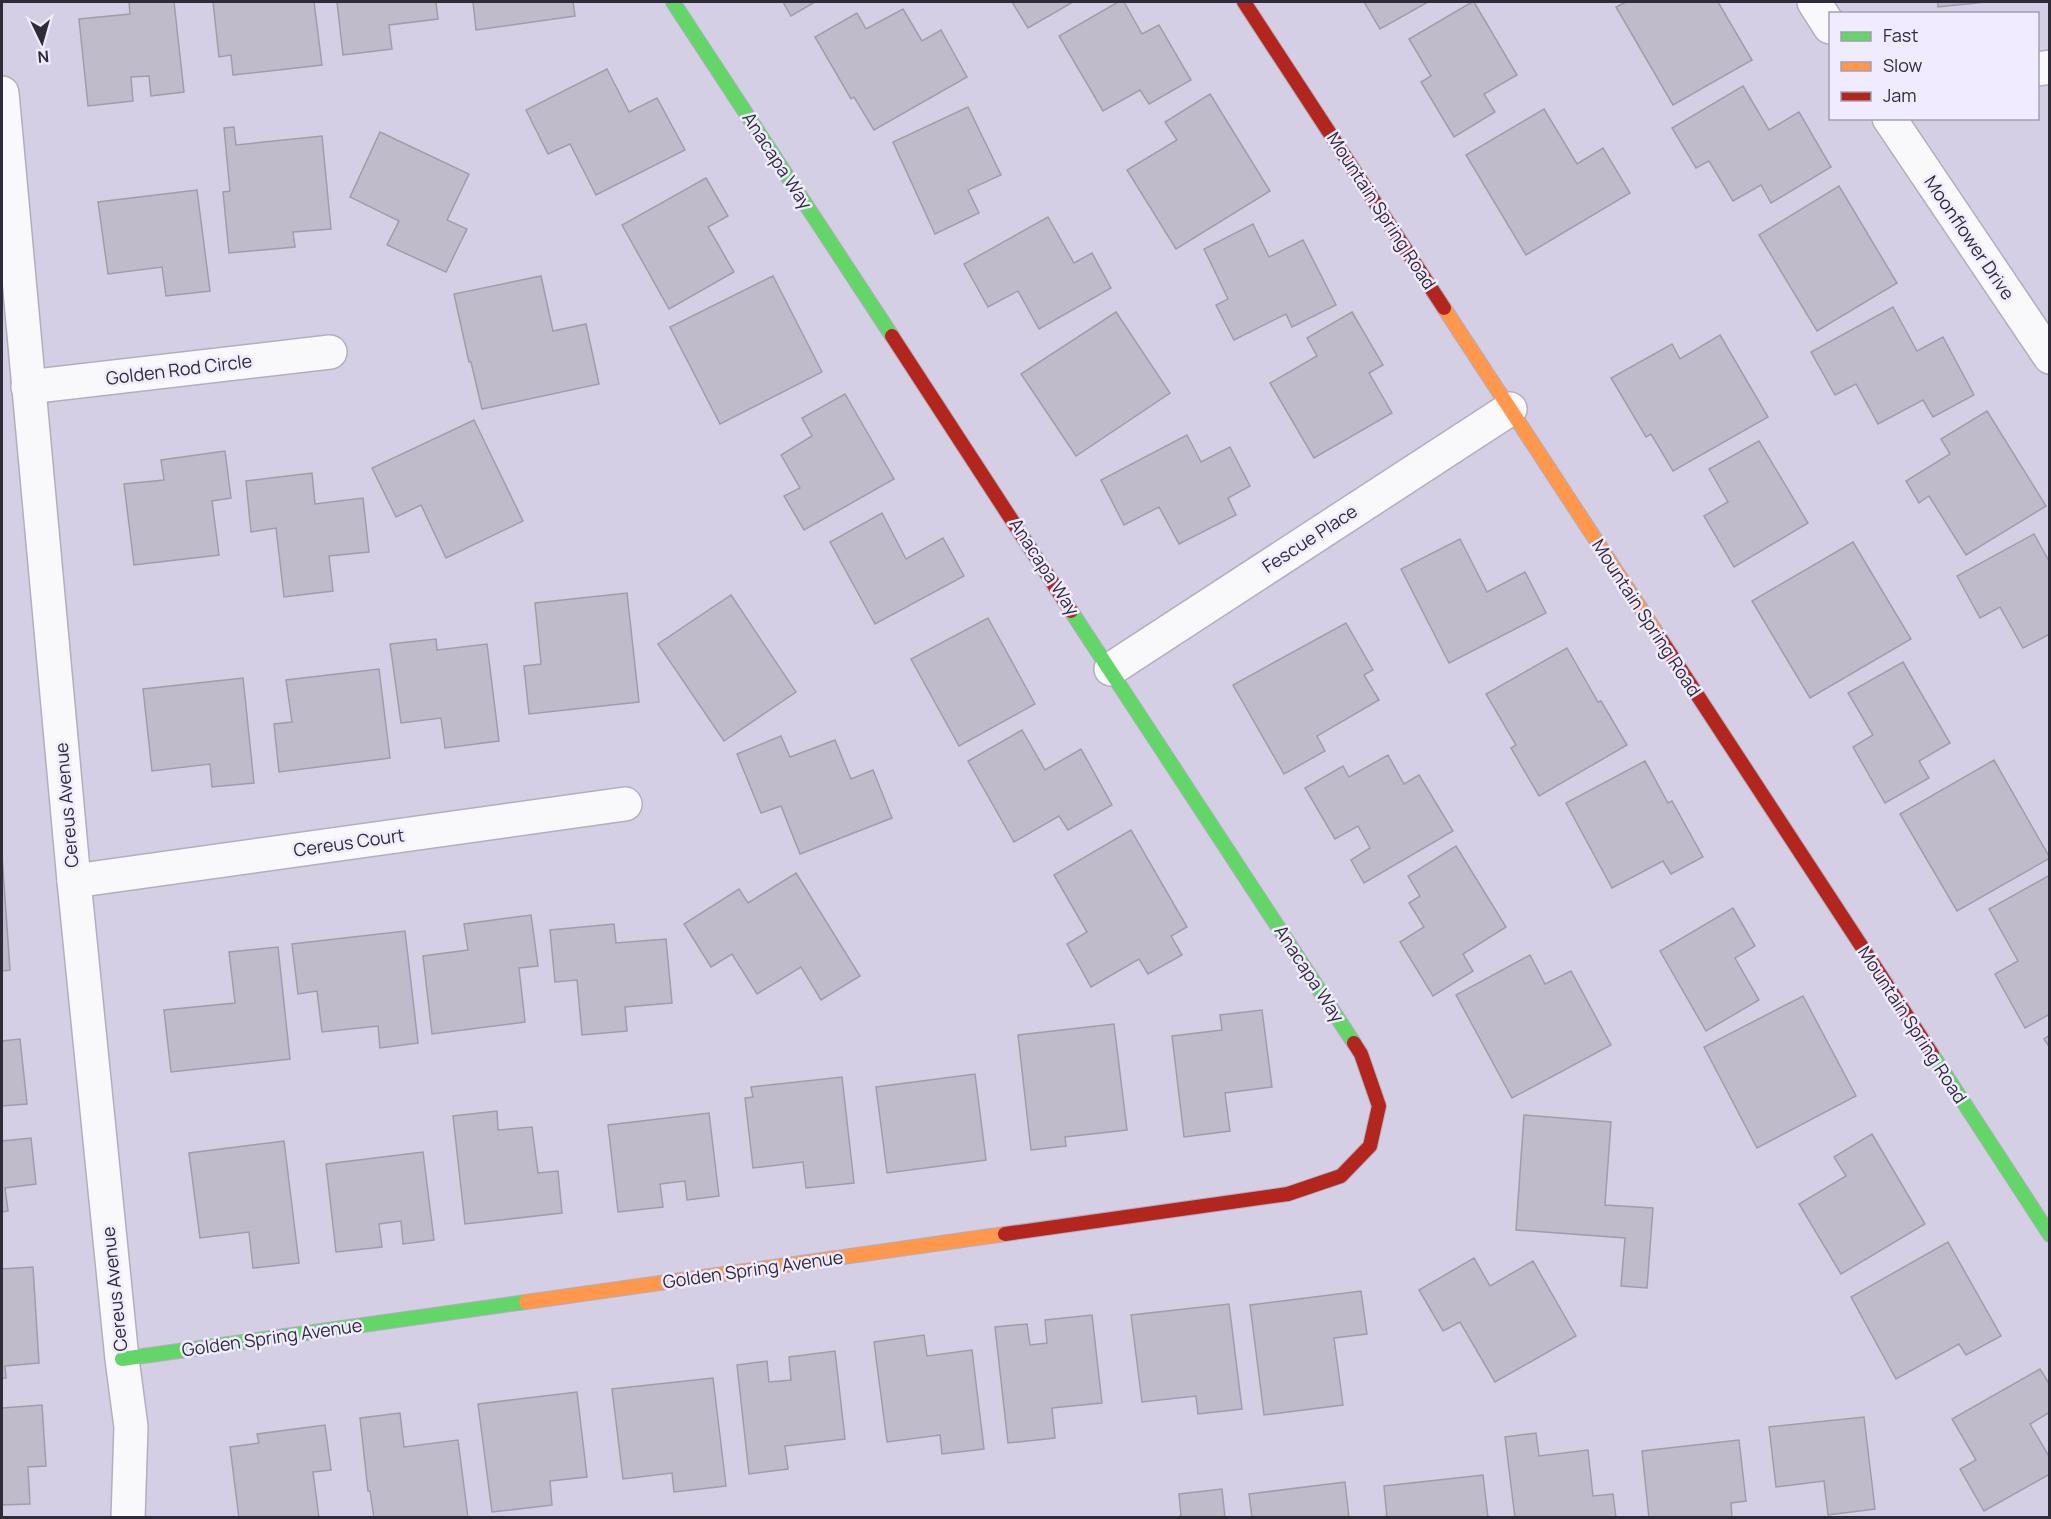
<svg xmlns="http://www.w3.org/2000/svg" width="2051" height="1519" viewBox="0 0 2051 1519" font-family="Manrope,sans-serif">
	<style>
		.building { fill: #bfbbcb; stroke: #a19cac; stroke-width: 1.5 }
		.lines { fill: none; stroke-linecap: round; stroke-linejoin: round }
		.street-casing { stroke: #b2aebe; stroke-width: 36 }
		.fast-casing { stroke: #b2aebe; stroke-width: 16 }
		.slow-casing { stroke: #b2aebe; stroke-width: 16 }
		.jam-casing { stroke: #b2aebe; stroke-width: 16 }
		.street { stroke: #f9f8fb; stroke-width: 33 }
		.fast { stroke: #63d668; stroke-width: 14 }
		.slow { stroke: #ff974d; stroke-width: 14 }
		.jam { stroke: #b3261e; stroke-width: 14 }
		.labels { text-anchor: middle; stroke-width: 5; stroke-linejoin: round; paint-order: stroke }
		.street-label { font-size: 18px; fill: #2f2b39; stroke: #f0ebff }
	</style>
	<rect width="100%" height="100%" fill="#d5cfe5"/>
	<g class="building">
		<path d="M129,2H174L184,92L151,96L149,76L131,77L133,101L88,106L79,19L130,14Z"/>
		<path d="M213,2H314L322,65L233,75L231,55L219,57Z"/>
		<path d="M337,2H436L438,19L389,25L392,49L343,55Z"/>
		<path d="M473,2H573L575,16L476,30Z"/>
		<path d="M783,2H815L791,16Z"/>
		<path d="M1012,2H1073L1028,28Z"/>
		<path d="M1118,2H1124L1142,34L1159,25L1191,80L1149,104L1140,90L1103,111L1059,36Z"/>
		<path d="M1364,2H1428L1380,29Z"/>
		<path d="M1472,2H1474L1517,75L1484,94L1495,112L1454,137L1421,82L1431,76L1409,39Z"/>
		<path d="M1626,2H1718L1752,60L1673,105L1616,7Z"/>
		<path d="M1938,2H1986L1938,7Z"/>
		<path d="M903,9L922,41L941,30L967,77L874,130L854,97L851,99L815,37L857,13L866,29Z"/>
		<path d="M607,69L629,112L657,98L685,150L596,195L570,144L548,154L526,110Z"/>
		<path d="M1743,86L1769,130L1799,112L1831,167L1771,203L1761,185L1733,201L1709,161L1696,168L1672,128Z"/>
		<path d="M1210,94L1270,191L1176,249L1127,170L1177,140L1165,122Z"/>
		<path d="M968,107L1001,175L968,190L979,213L935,234L893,142Z"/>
		<path d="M1544,109L1577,164L1603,148L1630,193L1526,255L1466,155Z"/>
		<path d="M234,127L236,145L322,136L331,229L293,232L295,247L229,253L223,192L230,191L224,128Z"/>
		<path d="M380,132L469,174L447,220L467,229L446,272L387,245L399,221L350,197Z"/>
		<path d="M706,178L728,216L708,227L734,272L669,309L622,225Z"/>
		<path d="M1839,186L1897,283L1817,331L1759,235Z"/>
		<path d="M197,190L210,291L166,296L162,267L108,274L98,202Z"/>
		<path d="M1048,217L1074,263L1092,253L1111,288L1039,329L1018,291L988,307L964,264Z"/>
		<path d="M1253,224L1269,257L1303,240L1336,305L1292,327L1286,314L1234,340L1216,305L1228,299L1204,249Z"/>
		<path d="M541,276L553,331L586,324L599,384L482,409L471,362H469L454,294Z"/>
		<path d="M773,276L822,372L720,424L670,327Z"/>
		<path d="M1893,307L1917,351L1943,337L1974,395L1933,417L1923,400L1878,424L1856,384L1835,395L1811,352Z"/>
		<path d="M1116,312L1170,393L1076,456L1021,374Z"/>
		<path d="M1352,312L1383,365L1369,373L1392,413L1314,458L1270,383L1317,356L1307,338Z"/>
		<path d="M1720,335L1768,417L1673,471L1651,434L1646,437L1611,378L1672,344L1680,359Z"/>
		<path d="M845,394L894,479L804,530L784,496L800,488L781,455L812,436L802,418Z"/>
		<path d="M1987,411L2046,506L1966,555L1929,496L1919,503L1906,481L1950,454L1941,439Z"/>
		<path d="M474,420L523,521L446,558L421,505L396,517L372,468Z"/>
		<path d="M1187,435L1201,462L1230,447L1250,486L1228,498L1236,515L1179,544L1159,507L1124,525L1101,480Z"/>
		<path d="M1759,441L1808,523L1734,567L1704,516L1728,502L1709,469Z"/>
		<path d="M225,451L231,498L212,501L219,555L134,565L124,484L164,480L161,460Z"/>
		<path d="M312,473L315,504L363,498L369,552L329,556L333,591L284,597L276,528L251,532L246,481Z"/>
		<path d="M882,513L906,559L943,538L964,576L875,624L830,542Z"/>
		<path d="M2034,534L2050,563V634L2023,648L2000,607L1980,618L1957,576Z"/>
		<path d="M1460,539L1487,592L1525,572L1546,613L1449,663L1401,569Z"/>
		<path d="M1853,542L1911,639L1810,698L1752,601Z"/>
		<path d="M627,593L639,702L529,714L524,666L541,664L535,603Z"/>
		<path d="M731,595L796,692L724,741L658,644Z"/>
		<path d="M988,618L1035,704L959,746L911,659Z"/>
		<path d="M1346,623L1373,670L1364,675L1379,700L1317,736L1325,751L1284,774L1233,685Z"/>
		<path d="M436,639L437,650L487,644L499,741L445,748L441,718L401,723L390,644Z"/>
		<path d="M1567,648L1598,702L1601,701L1627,745L1539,796L1511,748L1516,745L1486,694Z"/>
		<path d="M1903,662L1950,743L1919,761L1929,778L1885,803L1853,747L1873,735L1848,693Z"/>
		<path d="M379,669L390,758L279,772L274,724L292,722L286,680Z"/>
		<path d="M243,678L254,783L212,787L210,764L152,771L143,689Z"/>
		<path d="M1022,730L1045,770L1081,749L1112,805L1068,830L1059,816L1014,842L968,761Z"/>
		<path d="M781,736L790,757L835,740L851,779L873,770L892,818L800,854L781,806L761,813L737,754Z"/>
		<path d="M1388,755L1404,784L1419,775L1453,831L1364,883L1351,860L1370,848L1358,826L1335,839L1305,788L1343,766L1349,777Z"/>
		<path d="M1994,760L2050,858L1957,911L1900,814Z"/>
		<path d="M1645,761L1668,803L1672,801L1703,857L1671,874L1663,861L1612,888L1566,803Z"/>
		<path d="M1131,830L1187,927L1171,936L1182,955L1148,974L1139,959L1091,987L1067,944L1087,932L1054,875Z"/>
		<path d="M1456,846L1506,927L1463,954L1473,971L1433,996L1400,942L1424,927L1409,903L1420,896L1408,876Z"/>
		<path d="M2,855L10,970L2,971Z"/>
		<path d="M796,873L860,976L821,1000L801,967L757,994L732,954L711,967L684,924L739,889L748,903Z"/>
		<path d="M2050,875V1014L2025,1028L1995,974L2018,961L1989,909Z"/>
		<path d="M1733,908L1755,946L1735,958L1759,1000L1706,1031L1660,951Z"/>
		<path d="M531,915L538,966L519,968L525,1022L432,1034L423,956L468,950L464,924Z"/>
		<path d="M614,924L616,943L666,939L672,1003L625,1007L627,1031L582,1035L577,980L555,982L550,930Z"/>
		<path d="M405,931L418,1043L380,1048L378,1026L322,1032L317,991L298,994L292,944Z"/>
		<path d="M278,947L290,1059L171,1072L164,1010L235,1003L229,952Z"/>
		<path d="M1530,955L1545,984L1571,971L1611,1045L1512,1098L1456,995Z"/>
		<path d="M1803,996L1856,1096L1757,1148L1704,1047Z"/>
		<path d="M1262,1010L1272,1087L1225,1093L1230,1131L1184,1137L1172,1036L1222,1030L1220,1015Z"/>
		<path d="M1114,1024L1127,1130L1065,1137L1066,1146L1031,1150L1018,1035Z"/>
		<path d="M2050,1035V1048L2044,1039Z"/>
		<path d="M20,1039L27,1104L2,1106V1041Z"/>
		<path d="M975,1074L986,1160L887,1173L876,1087Z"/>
		<path d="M842,1077L854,1183L806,1188L803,1162L753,1168L745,1098L753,1097L751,1087Z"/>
		<path d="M497,1111L498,1130L532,1127L538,1173L558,1171L562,1213L465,1224L453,1116Z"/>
		<path d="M709,1113L719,1196L687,1200L685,1181L660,1184L663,1207L618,1212L608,1125Z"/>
		<path d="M1524,1115L1611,1122L1605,1205L1653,1208L1647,1288L1621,1286L1625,1238L1516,1230Z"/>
		<path d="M1872,1134L1925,1224L1841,1274L1799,1204L1846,1176L1834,1157Z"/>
		<path d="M31,1138L36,1184L5,1188L8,1211L2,1212V1141Z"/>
		<path d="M284,1141L299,1263L253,1268L249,1232L200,1238L189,1153Z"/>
		<path d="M423,1152L434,1240L403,1244L401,1221L379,1224L382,1247L336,1252L326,1164Z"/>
		<path d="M1948,1242L2001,1336L1966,1355L1959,1344L1896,1379L1851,1297Z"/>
		<path d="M1474,1258L1490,1286L1533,1261L1576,1336L1495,1382L1460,1322L1443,1331L1419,1290Z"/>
		<path d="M33,1267L39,1363L5,1366L6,1378H2V1269Z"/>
		<path d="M1361,1291L1367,1334L1334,1338L1343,1405L1264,1415L1250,1305Z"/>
		<path d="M1229,1304L1242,1409L1198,1414L1196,1396L1142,1402L1131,1315Z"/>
		<path d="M1092,1315L1102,1403L1052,1408L1055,1438L1008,1443L995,1327L1027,1324L1030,1345L1047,1343L1045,1320Z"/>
		<path d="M924,1335L927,1356L972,1350L984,1449L942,1454L940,1435L887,1442L874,1342Z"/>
		<path d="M835,1351L845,1439L785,1446L788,1469L749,1474L737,1365L767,1361L769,1382L791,1380L789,1357Z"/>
		<path d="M2040,1369L2050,1385V1412L2030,1424L2050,1458V1474L1984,1511L1960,1469L1976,1460L1952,1419Z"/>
		<path d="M713,1378L726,1486L674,1492L672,1473L623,1479L612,1389Z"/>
		<path d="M577,1392L587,1477L550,1481L552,1505L492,1512L478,1404Z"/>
		<path d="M42,1405L46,1466L28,1467L30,1504L2,1505V1408Z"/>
		<path d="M400,1413L404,1447L458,1440L468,1518H374L370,1491H368L360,1418Z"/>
		<path d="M1864,1417L1875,1509L1828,1515L1824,1481L1776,1487L1769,1427Z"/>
		<path d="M325,1425L331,1470L313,1472L319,1518H239L230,1447L259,1443L257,1434Z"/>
		<path d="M1536,1433L1539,1456L1588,1450L1593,1496L1613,1494L1616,1518H1515L1505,1437Z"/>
		<path d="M1739,1440L1746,1501L1731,1503L1732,1518H1649L1642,1451Z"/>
		<path d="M1483,1475L1488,1518H1387L1384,1486Z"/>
		<path d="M1345,1482L1349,1518H1252L1249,1494Z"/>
		<path d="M1222,1489L1225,1518H1173L1181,1516L1179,1494Z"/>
	</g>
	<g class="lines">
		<defs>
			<g id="street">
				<path d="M1814,2L1830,27"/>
				<path d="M2038,69L2050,67"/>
				<path d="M2,93L74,881L122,1359L131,1427L128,1518"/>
				<path d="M1889,118L2050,357"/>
				<path d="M28,387L330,352"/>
				<path d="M1111,669L1510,409"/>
				<path d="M74,881L625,804"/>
			</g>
			<g id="fast">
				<path d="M673,2L892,336"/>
				<path d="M1071,611L1354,1043"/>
				<path d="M1932,1054L2050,1235"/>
				<path d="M122,1359L526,1302"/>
			</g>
			<g id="slow">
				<path d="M1444,308L1660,638"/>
				<path d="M526,1302L1005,1234"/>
			</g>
			<g id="jam">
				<path d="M1244,2L1444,308"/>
				<path d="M892,336L1071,611"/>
				<path d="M1660,638L1932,1054"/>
				<path d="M1005,1234L1288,1194L1341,1176L1370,1146L1379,1106L1361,1054L1354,1043"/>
			</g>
		</defs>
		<use href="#street" class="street-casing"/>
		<use href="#fast" class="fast-casing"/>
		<use href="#slow" class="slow-casing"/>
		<use href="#jam" class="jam-casing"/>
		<use href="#street" class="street"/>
		<use href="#fast" class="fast"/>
		<use href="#slow" class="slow"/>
		<use href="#jam" class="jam"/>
	</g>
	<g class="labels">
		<g class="street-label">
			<text transform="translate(777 161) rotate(57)" y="6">Anacapa Way</text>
			<text transform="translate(1381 211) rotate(57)" y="6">Mountain Spring Road</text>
			<text transform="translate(1969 238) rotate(56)" y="6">Moonflower Drive</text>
			<text transform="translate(179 370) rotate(-7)" y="6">Golden Rod Circle</text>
			<text transform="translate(1310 539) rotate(-33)" y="6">Fescue Place</text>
			<text transform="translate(1044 567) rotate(57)" y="6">Anacapa Way</text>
			<text transform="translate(1646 618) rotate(57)" y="6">Mountain Spring Road</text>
			<text transform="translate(67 805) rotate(-95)" y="6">Cereus Avenue</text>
			<text transform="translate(349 843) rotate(-8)" y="6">Cereus Court</text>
			<text transform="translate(1309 974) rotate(57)" y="6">Anacapa Way</text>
			<text transform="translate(1912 1025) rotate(57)" y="6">Mountain Spring Road</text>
			<text transform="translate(753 1270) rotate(-8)" y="6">Golden Spring Avenue</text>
			<text transform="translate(115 1289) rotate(-96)" y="6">Cereus Avenue</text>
			<text transform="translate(272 1338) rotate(-8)" y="6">Golden Spring Avenue</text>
		</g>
	</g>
	<rect width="2051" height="1519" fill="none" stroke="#2f2b39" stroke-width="6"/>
	<rect x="1829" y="12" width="210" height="108" fill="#f0ebff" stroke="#a39eb0" stroke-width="1.5"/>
	<rect x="1841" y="32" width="30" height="9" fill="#63d668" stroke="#a39eb0" stroke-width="1.5"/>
	<text x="1883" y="42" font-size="18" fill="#2f2b39">Fast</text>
	<rect x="1841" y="62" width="30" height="9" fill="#ff974d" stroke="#a39eb0" stroke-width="1.5"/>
	<text x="1883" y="72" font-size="18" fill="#2f2b39">Slow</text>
	<rect x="1841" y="92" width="30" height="9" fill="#b3261e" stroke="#a39eb0" stroke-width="1.5"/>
	<text x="1883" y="102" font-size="18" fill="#2f2b39">Jam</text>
	<g transform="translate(42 42) rotate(175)" stroke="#f0ebff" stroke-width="4.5" paint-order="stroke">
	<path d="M0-4.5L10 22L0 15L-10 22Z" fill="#2f2b39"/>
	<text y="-9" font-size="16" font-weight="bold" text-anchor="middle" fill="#2f2b39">N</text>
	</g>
</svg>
